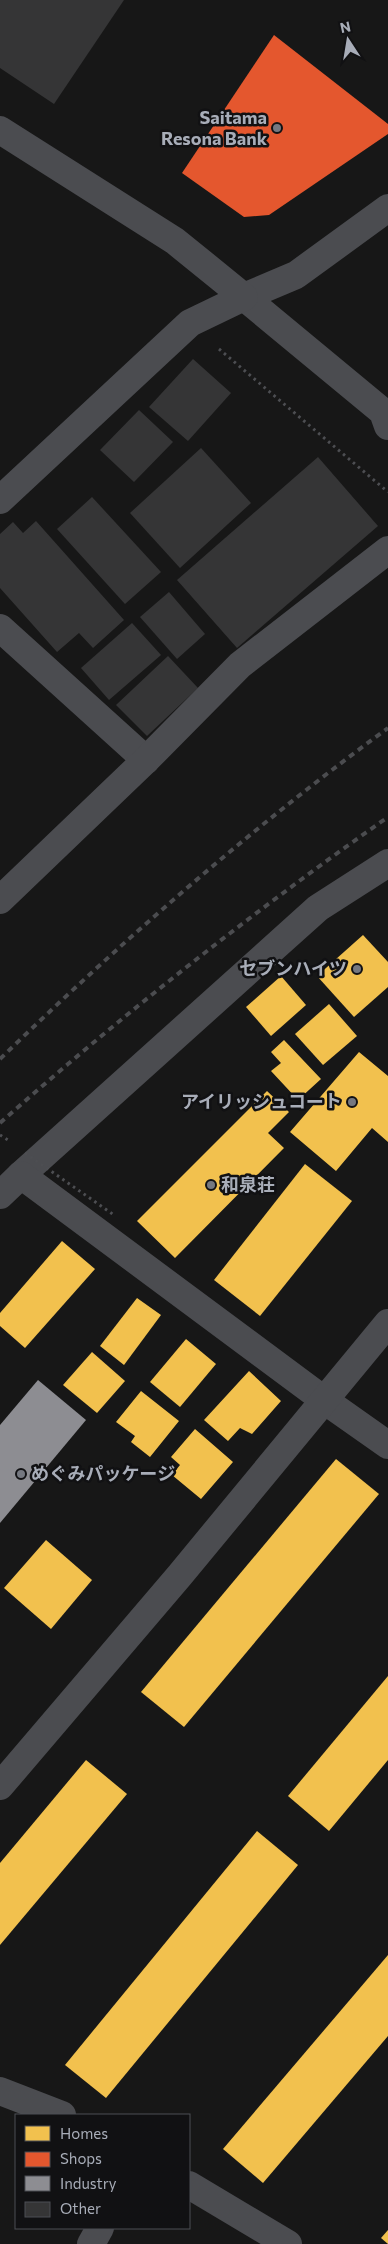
<svg xmlns="http://www.w3.org/2000/svg" width="388" height="2244" viewBox="0 0 388 2244" font-family="Commissioner,'Noto Sans JP',sans-serif">
	<style>
		.homes { fill: #f2c14e }
		.shops { fill: #e4572e }
		.industry { fill: #8d8d92 }
		.building { fill: #353536 }
		.lines { fill: none; stroke-linecap: round; stroke-linejoin: round }
		.path { stroke: #4d4e52; stroke-width: 3; stroke-dasharray: 2.5 4; stroke-linecap: butt }
		.minor { stroke: #4b4c50; stroke-width: 28 }
		.tertiary { stroke: #4b4c50; stroke-width: 28 }
		.rail { stroke: #4b4c4f; stroke-width: 4; stroke-dasharray: 6 5; stroke-linecap: butt }
		.path-bridge { stroke: #4d4e52; stroke-width: 3; stroke-dasharray: 2.5 4; stroke-linecap: butt }
		.poi-dot { fill: #757880; stroke: #111113; stroke-width: 2 }
		.labels { text-anchor: middle; stroke-width: 5; stroke-linejoin: round; paint-order: stroke }
		.poi-label { font-size: 18px; font-weight: bold; fill: #a8adb8; stroke: #111113; text-anchor: end }
	</style>
	<rect width="100%" height="100%" fill="#171717"/>
	<g class="homes">
		<path d="M363,935L388,962V987L354,1017L317,976Z"/>
		<path d="M281,976L306,1005L271,1036L246,1007Z"/>
		<path d="M329,1004L357,1036L323,1065L295,1034Z"/>
		<path d="M284,1040L321,1079L298,1100L271,1071L281,1063L271,1052Z"/>
		<path d="M359,1052L388,1076V1142L372,1128L336,1171L290,1132Z"/>
		<path d="M267,1091L289,1112L268,1133L284,1148L175,1258L137,1221Z"/>
		<path d="M305,1164L352,1201L260,1316L214,1280Z"/>
		<path d="M62,1241L95,1269L25,1348L0,1326V1313Z"/>
		<path d="M137,1298L161,1315L124,1365L100,1346Z"/>
		<path d="M186,1339L216,1364L180,1407L150,1382Z"/>
		<path d="M92,1352L125,1381L97,1413L63,1385Z"/>
		<path d="M249,1371L281,1401L252,1434L240,1428L228,1441L204,1420Z"/>
		<path d="M141,1391L179,1421L150,1457L131,1442L135,1436L116,1422Z"/>
		<path d="M195,1429L233,1462L201,1499L172,1475L180,1465L171,1457Z"/>
		<path d="M336,1459L379,1494L184,1727L141,1692Z"/>
		<path d="M46,1540L92,1580L51,1629L4,1588Z"/>
		<path d="M388,1676V1760L329,1831L288,1796Z"/>
		<path d="M86,1760L127,1794L0,1945V1863Z"/>
		<path d="M257,1831L298,1865L106,2098L65,2065Z"/>
		<path d="M388,1955V2036L263,2183L223,2149Z"/>
		<path d="M388,2230V2244L381,2238Z"/>
	</g>
	<path class="shops" d="M274,35L388,124V134L269,215L244,217L182,173Z"/>
	<path class="industry" d="M38,1380L86,1420L0,1523V1425Z"/>
	<g class="building">
		<path d="M0,0H124L54,104L0,68Z"/>
		<path d="M193,359L231,393L188,441L149,407Z"/>
		<path d="M139,410L173,442L134,482L100,450Z"/>
		<path d="M201,448L251,503L180,568L130,513Z"/>
		<path d="M318,457L378,526L237,648L177,580Z"/>
		<path d="M92,497L161,572L125,604L57,529Z"/>
		<path d="M36,521L124,620L93,648L79,633L57,652L0,588V534L13,522L23,533Z"/>
		<path d="M169,592L205,634L177,659L140,617Z"/>
		<path d="M132,623L161,655L109,700L81,668Z"/>
		<path d="M168,656L198,688L147,736L116,705Z"/>
	</g>
	<g class="lines">
		<g class="path">
			<path d="M219,349L388,492"/>
			<path d="M0,1135L8,1140"/>
		</g>
		<g class="minor">
			<path d="M388,208L296,275L244,297L383,412L388,426"/>
			<path d="M0,628L146,760"/>
			<path d="M0,900L146,760L240,665L388,550"/>
			<path d="M21,1175L318,908L388,863"/>
			<path d="M0,1195L21,1175L324,1400L388,1445"/>
			<path d="M0,1786L180,1575L388,1323"/>
			<path d="M0,2091L62,2115"/>
			<path d="M189,2185L288,2244"/>
			<path d="M91,2244L100,2228"/>
		</g>
		<path class="tertiary" d="M0,130L175,241L244,297L190,323L0,500"/>
		<g class="rail">
			<path d="M0,1059C122,941 250,829 388,728"/>
			<path d="M0,1123C123,1014 253,912 388,817"/>
		</g>
		<path class="path-bridge" d="M25,1153L114,1215"/>
	</g>
	<g class="poi-dot">
		<circle cx="277" cy="128" r="5"/>
		<circle cx="357" cy="969" r="5"/>
		<circle cx="352" cy="1102" r="5"/>
		<circle cx="211" cy="1185" r="5"/>
		<circle cx="21" cy="1474" r="5"/>
	</g>
	<g class="labels">
		<g class="poi-label">
			<text x="267" y="124">Saitama<tspan x="267" dy="21">Resona Bank</tspan></text>
			<text x="347" y="975">セブンハイツ</text>
			<text x="342" y="1108">アイリッシュコート</text>
			<text x="221" y="1191" text-anchor="start">和泉荘</text>
			<text x="31" y="1480" text-anchor="start">めぐみパッケージ</text>
		</g>
	</g>
	<rect x="15" y="2114" width="175" height="115" fill="#111113" stroke="#4d4f55"/>
	<rect x="25" y="2126" width="25" height="15" fill="#f2c14e" stroke="#4d4f55"/>
	<text x="60" y="2139" font-size="15" fill="#a8adb8">Homes</text>
	<rect x="25" y="2152" width="25" height="15" fill="#e4572e" stroke="#4d4f55"/>
	<text x="60" y="2164" font-size="15" fill="#a8adb8">Shops</text>
	<rect x="25" y="2176" width="25" height="15" fill="#8d8d92" stroke="#4d4f55"/>
	<text x="60" y="2189" font-size="15" fill="#a8adb8">Industry</text>
	<rect x="25" y="2202" width="25" height="15" fill="#353536" stroke="#4d4f55"/>
	<text x="60" y="2214" font-size="15" fill="#a8adb8">Other</text>
	<g transform="translate(348 40) rotate(348)" stroke="#111113" stroke-width="4" paint-order="stroke">
	<path d="M0-4L9 19L0 12L-9 19Z" fill="#a8adb8"/>
	<text y="-8" font-size="14" font-weight="bold" text-anchor="middle" fill="#a8adb8">N</text>
	</g>
</svg>
